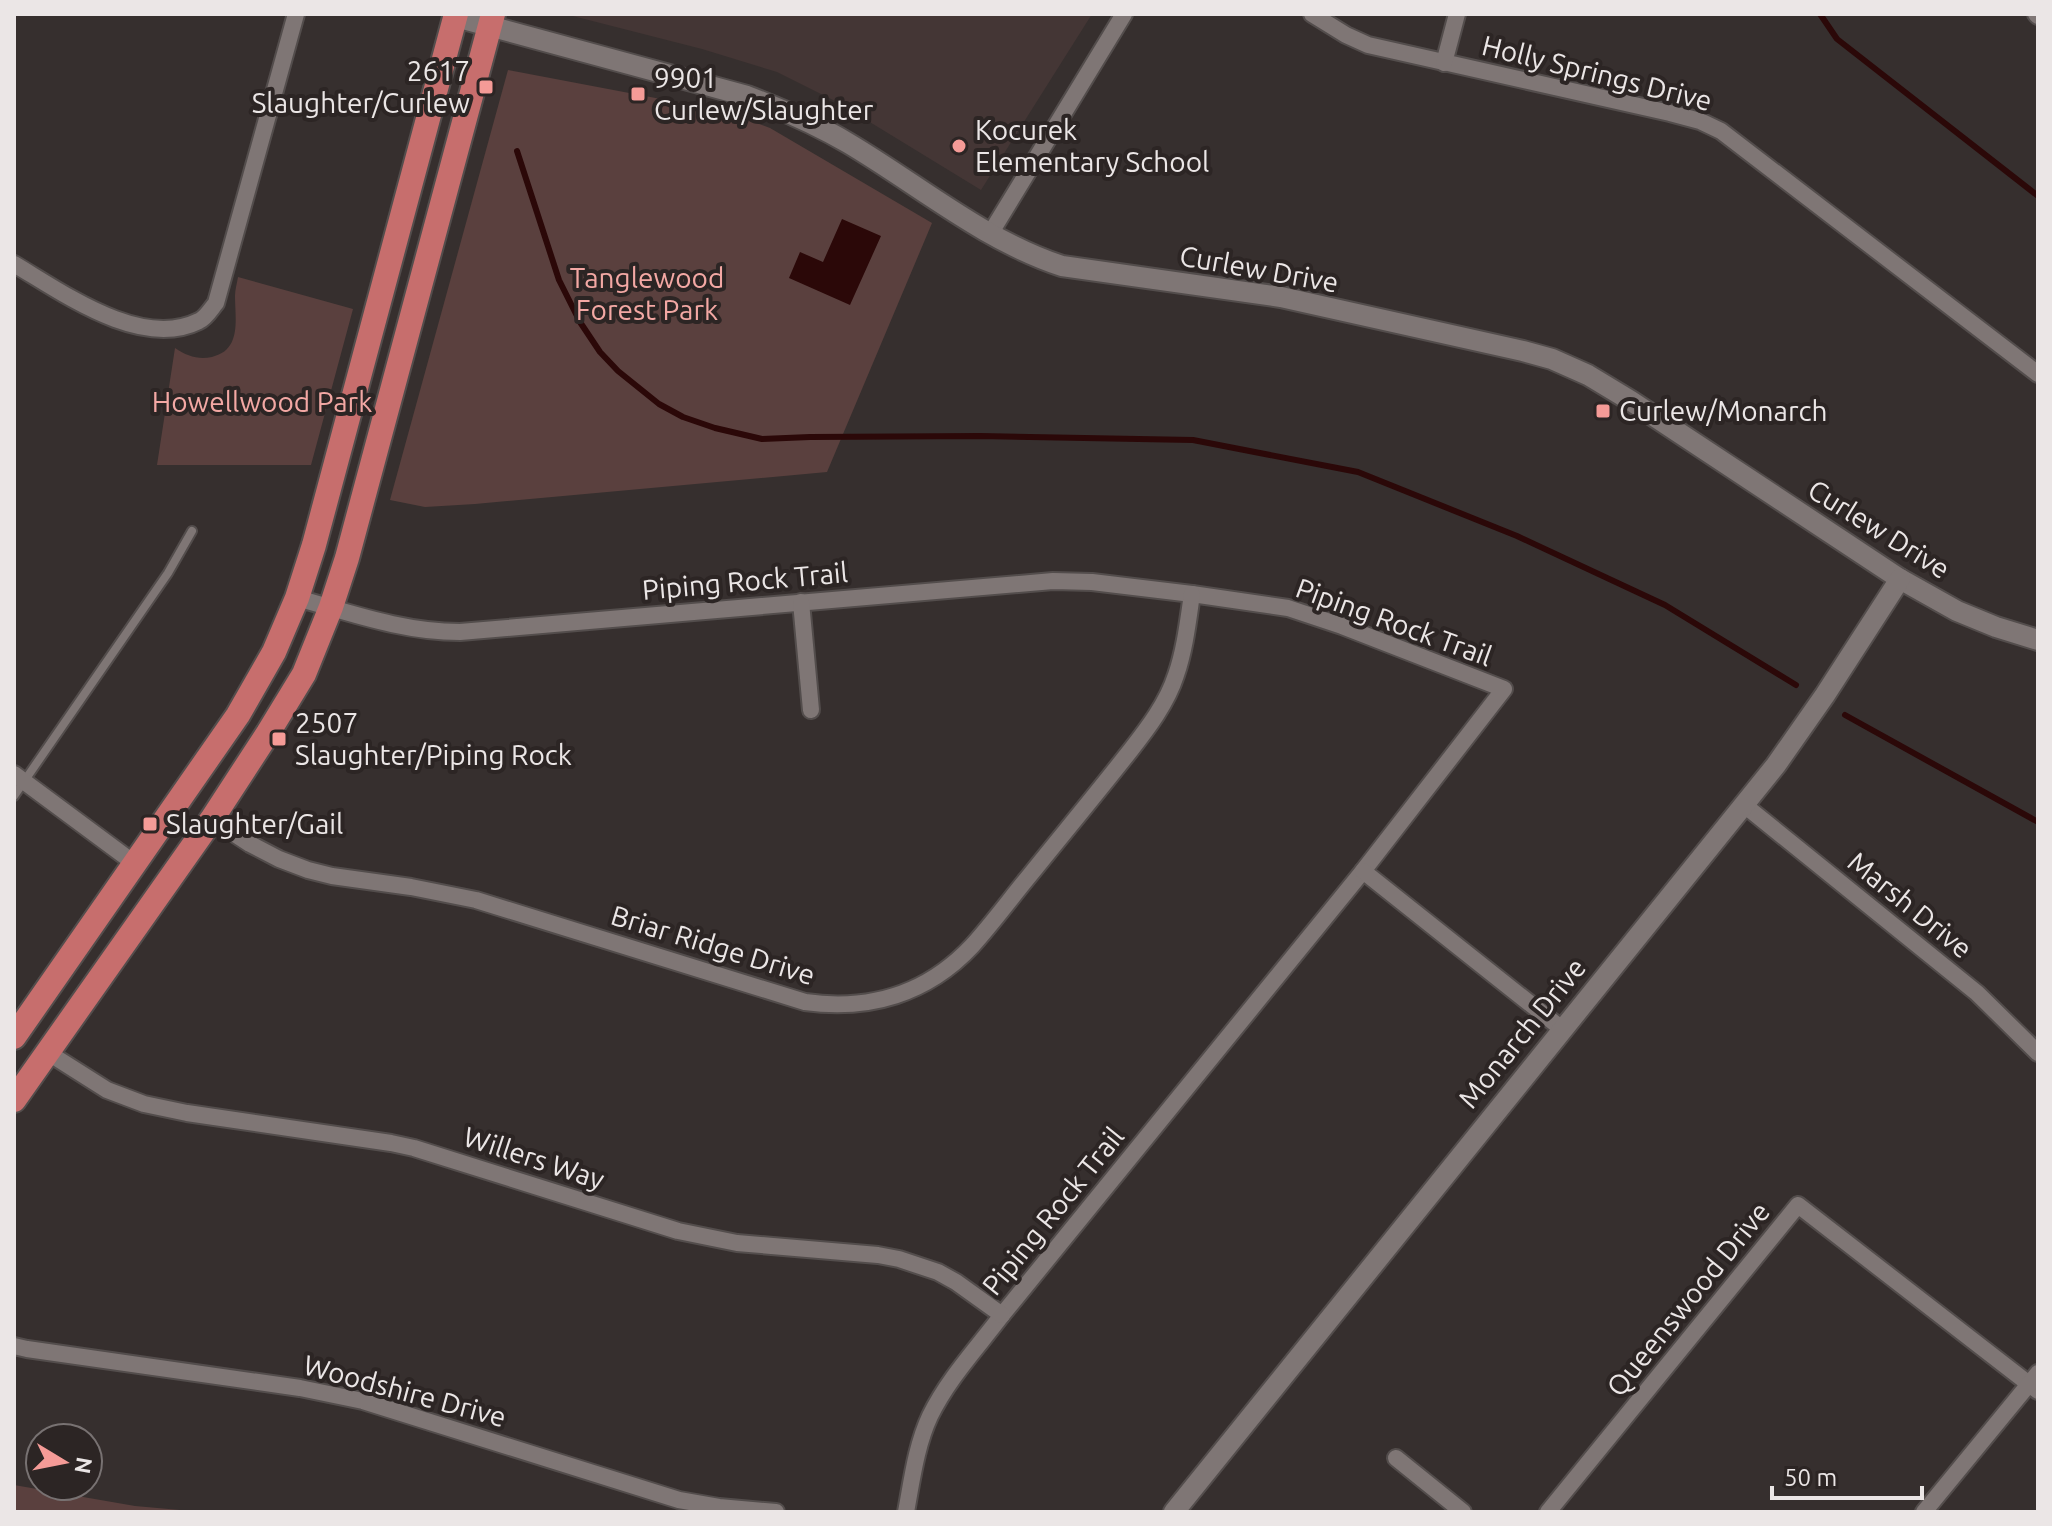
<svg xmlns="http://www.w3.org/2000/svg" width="2052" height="1526" viewBox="0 0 2052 1526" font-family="Ubuntu,sans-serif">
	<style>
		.built { fill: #443635 }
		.green { fill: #5a403e }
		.water { fill: #2b0808 }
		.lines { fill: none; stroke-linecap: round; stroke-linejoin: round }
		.stream { stroke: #2b0808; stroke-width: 6 }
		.service-casing { stroke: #534d4c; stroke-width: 12 }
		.minor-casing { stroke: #534d4c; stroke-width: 20 }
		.tertiary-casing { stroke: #534d4c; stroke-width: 24 }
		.primary-casing { stroke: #534d4c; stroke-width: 28 }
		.service { stroke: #7f7675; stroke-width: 8 }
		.minor { stroke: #7f7675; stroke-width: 16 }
		.tertiary { stroke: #7f7675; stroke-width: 20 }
		.primary { stroke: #c76e6d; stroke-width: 24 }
		.poi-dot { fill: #f59b97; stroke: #2c2524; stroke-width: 3 }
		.labels { text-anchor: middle; stroke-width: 8; stroke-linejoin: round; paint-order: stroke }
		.poi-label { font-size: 28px; fill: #ebe6e6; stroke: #2c2524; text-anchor: start }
		.street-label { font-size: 28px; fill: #ebe6e6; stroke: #2c2524 }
		.park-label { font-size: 28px; fill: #f3a8a4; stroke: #2c2524 }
	</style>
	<rect width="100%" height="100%" fill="#362f2e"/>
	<path class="built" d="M565,14H1092L981,190L837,102L777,72L702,49Z"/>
	<g class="green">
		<path d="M508,70L724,111L770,128L932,223L827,472L475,504L425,507L390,500Z"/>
		<path d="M238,277L353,309L311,465H157L175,348C187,356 198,360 212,357C242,350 235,319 235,296C235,290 237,283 238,277Z"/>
		<path d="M14,1485L135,1506L202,1512H14Z"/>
	</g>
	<path class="water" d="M842,219L881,236L850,305L789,278L800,252L823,262Z"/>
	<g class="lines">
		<g class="stream">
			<path d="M1820,14L1837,39L2038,196"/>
			<path d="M517,151L559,280L580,322L600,352L618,371L659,404L683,417L715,428L762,439L810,437L980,436L1193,440L1358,472L1517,536L1665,605L1796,685"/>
			<path d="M1845,715L2038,822"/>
		</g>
		<defs>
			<path id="service" d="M14,796L168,573L192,531"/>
			<g id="minor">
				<path d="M1312,14L1346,35L1368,45L1670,113L1700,121L1721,131L2038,374"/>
				<path d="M2036,14L2038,16"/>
				<path d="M1444,63L1457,14"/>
				<path d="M990,234L1124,14"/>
				<path d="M14,264C63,293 141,350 199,321C206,318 211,309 216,303L296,14"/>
				<path d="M297,598C351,613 403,632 460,632L1053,581L1092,582L1192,594L1288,608L1342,626L1504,689L1363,871L1002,1315C977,1348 948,1379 930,1416C916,1446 912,1480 906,1512"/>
				<path d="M801,602L811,710"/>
				<path d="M14,774L134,863"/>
				<path d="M1743,804L1977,993L2038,1053"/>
				<path d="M212,819L250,844L279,859L308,870L332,876L411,887L476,900L805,1002C869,1011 927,994 972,946C992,924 1011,898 1030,875C1063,834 1097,793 1130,751C1148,728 1167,703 1176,675C1185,649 1188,621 1192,594"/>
				<path d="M1363,871L1562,1029"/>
				<path d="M47,1052L107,1090L144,1104L187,1113L391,1143L414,1148L678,1231L737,1243L878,1255L899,1259L938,1272L956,1282L1002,1315"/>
				<path d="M14,1346L27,1349L300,1388L363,1401L679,1500L719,1507L776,1512"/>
				<path d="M1396,1458L1463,1512"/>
				<path d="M1548,1512L1798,1205L2038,1391"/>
				<path d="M1924,1512L2038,1373"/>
			</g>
			<g id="tertiary">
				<path d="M456,17L747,96C781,109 816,124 848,143C919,185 983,240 1062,266L1281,297L1523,351L1552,359L1588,375L1631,401L1900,579L1957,611L1996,627L2038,640"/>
				<path d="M1174,1512L1776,765L1825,695L1900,579"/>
			</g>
			<g id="primary">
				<path d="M14,1037L238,715L274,652L297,598L314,545L456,14"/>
				<path d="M14,1100L212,819L268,733L304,674L331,607L347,558L493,14"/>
			</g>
		</defs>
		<use href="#service" class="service-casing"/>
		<use href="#minor" class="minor-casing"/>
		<use href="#tertiary" class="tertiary-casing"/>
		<use href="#primary" class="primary-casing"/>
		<use href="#service" class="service"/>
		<use href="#minor" class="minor"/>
		<use href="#tertiary" class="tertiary"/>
		<use href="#primary" class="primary"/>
	</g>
	<g class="poi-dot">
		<rect x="478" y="79" width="16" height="16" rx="4"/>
		<rect x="630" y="86" width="16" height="16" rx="4"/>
		<circle cx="959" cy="146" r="8"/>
		<rect x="1595" y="403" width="16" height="16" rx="4"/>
		<rect x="271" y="731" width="16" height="16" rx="4"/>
		<rect x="142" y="816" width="16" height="16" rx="4"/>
	</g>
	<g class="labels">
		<g class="poi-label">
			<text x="470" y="81" text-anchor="end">2617<tspan x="470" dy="32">Slaughter/Curlew</tspan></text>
			<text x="654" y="88">9901<tspan x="654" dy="32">Curlew/Slaughter</tspan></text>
			<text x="975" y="140">Kocurek<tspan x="975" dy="32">Elementary School</tspan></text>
			<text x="1619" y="421">Curlew/Monarch</text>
			<text x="295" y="733">2507<tspan x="295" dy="32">Slaughter/Piping Rock</tspan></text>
			<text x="166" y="834">Slaughter/Gail</text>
		</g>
		<g class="street-label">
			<text transform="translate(1597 73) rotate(14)" y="10">Holly Springs Drive</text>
			<text transform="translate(1259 269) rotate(10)" y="10">Curlew Drive</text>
			<text transform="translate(1879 529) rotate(32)" y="10">Curlew Drive</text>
			<text transform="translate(745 581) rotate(-5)" y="10">Piping Rock Trail</text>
			<text transform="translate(1394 622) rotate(20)" y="10">Piping Rock Trail</text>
			<text transform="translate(1910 905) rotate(39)" y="10">Marsh Drive</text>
			<text transform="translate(713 945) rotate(17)" y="10">Briar Ridge Drive</text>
			<text transform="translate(1522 1033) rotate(-51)" y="10">Monarch Drive</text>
			<text transform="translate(534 1158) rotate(18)" y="10">Willers Way</text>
			<text transform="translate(1053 1211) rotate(-51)" y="10">Piping Rock Trail</text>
			<text transform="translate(1688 1299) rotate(-51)" y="10">Queenswood Drive</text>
			<text transform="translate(405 1391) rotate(15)" y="10">Woodshire Drive</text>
		</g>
		<g class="park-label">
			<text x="647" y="288">Tanglewood<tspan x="647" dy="32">Forest Park</tspan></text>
			<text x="262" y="412">Howellwood Park</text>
		</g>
	</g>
	<rect width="2052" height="1526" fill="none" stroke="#ebe6e6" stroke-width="32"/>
	<g transform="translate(64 1462) rotate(100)"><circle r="38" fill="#2c2524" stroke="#787272" stroke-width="2"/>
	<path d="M0-6L14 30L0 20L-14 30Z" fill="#f59b97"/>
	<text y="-12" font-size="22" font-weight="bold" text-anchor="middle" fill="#ebe6e6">N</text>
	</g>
	<path d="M1772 1486v12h150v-12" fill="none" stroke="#ebe6e6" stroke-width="4"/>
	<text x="1784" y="1486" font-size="24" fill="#ebe6e6" stroke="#2c2524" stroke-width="6" paint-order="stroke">50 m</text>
</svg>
